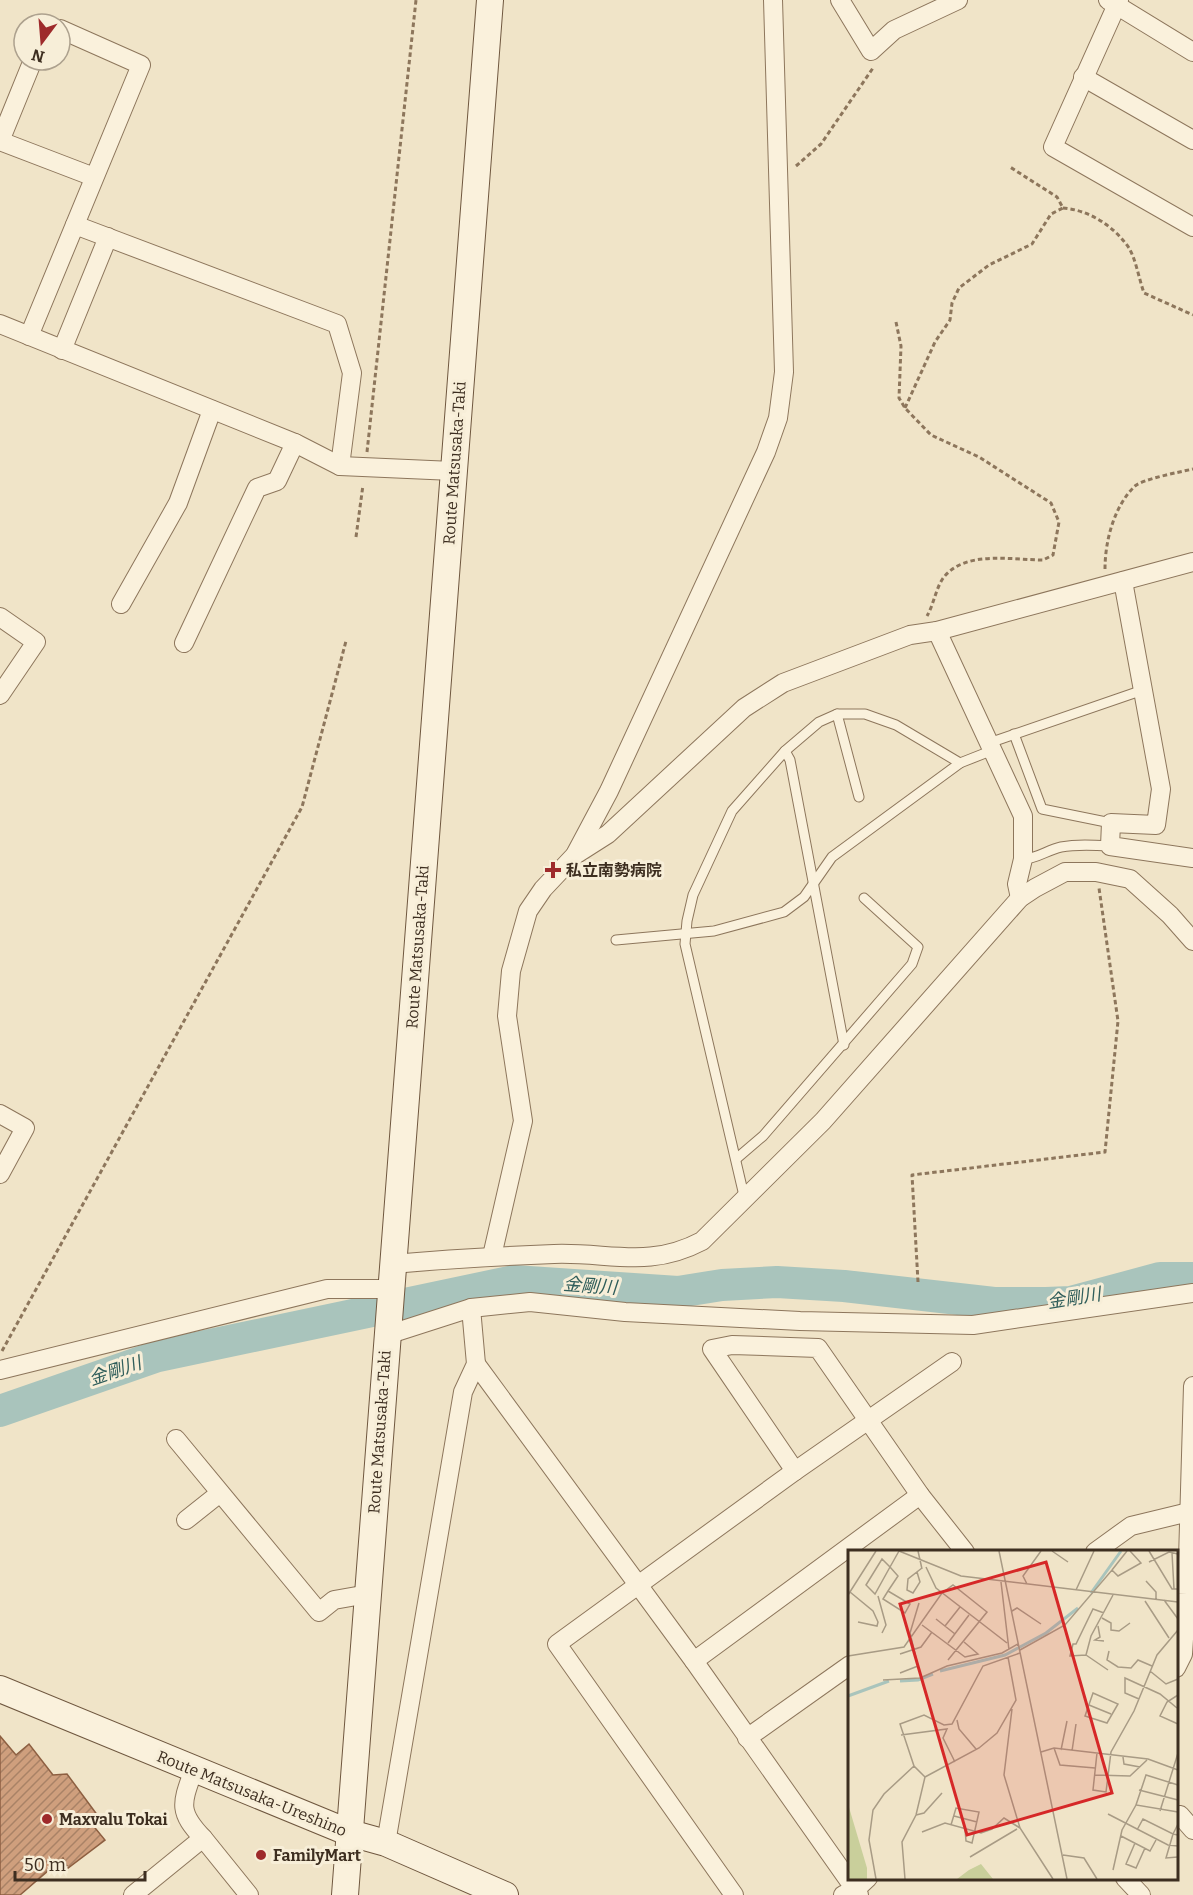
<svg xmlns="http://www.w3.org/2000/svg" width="1193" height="1895" viewBox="0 0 1193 1895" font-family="Bitter,'Noto Sans JP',serif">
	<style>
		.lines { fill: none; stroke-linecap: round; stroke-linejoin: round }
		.river { stroke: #a9c4bc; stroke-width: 32 }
		.building { fill: url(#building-hatch); stroke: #8d5f41; stroke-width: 1.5 }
		.service-casing { stroke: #8d765c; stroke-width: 11 }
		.minor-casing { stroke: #8d765c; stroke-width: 20 }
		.secondary-casing { stroke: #6f573f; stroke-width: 28 }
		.path { stroke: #8d765c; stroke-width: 3; stroke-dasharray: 4.5 3; stroke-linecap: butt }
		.service { stroke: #faf1dc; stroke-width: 9 }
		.minor { stroke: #faf1dc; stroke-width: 18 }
		.secondary { stroke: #faf1dc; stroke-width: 26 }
		.poi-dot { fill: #9e2a2b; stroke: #f7eed8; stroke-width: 2 }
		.labels { text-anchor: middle; stroke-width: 6; stroke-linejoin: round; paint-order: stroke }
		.street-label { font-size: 16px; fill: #3d2e20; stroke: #f7eed8 }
		.poi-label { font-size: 16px; font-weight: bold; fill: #3d2e20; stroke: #f7eed8; text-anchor: start }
		.water-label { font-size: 18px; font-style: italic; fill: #2f5d5a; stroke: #f7eed8 }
		.inset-river { fill: none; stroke: #a9c4bc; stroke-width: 3 }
		.inset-road { fill: none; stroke: #a89b85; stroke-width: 1.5 }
		.view { fill: #d62828; fill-opacity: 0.15; stroke: #d62828; stroke-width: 3 }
		.inset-edge { fill: none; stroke: #3d2e20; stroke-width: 3 }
	</style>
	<defs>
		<pattern id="building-hatch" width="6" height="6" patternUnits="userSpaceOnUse" patternTransform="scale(1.5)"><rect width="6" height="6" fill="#cf9f7d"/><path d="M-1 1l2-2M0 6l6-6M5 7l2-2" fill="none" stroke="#a98266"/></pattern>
	</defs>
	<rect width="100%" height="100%" fill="#f0e4c8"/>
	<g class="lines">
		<path class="river" d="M0,1411L158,1356L514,1281L678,1292L722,1285L777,1282L844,1286L994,1303H1046L1071,1302L1160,1278H1193"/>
	</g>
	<path class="building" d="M0,1736L16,1755L29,1744L53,1775L67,1774L98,1816L91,1823L105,1840L68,1868L63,1858L20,1895H0Z"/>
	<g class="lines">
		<defs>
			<g id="service">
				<path d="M837,714L859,797"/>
				<path d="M1014,734L1042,809L1111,823"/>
				<path d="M989,743L1143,690"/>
				<path d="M785,751L790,760L844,1045"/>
				<path d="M1023,859C1037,859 1047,850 1061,847C1077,844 1093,845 1110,846"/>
				<path d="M616,940L714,931L784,912L804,897L832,857L960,763"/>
				<path d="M736,1159L763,1136L912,964L918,947L864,898"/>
				<path d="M745,1200L685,944L687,921L693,895L732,811L785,751L819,722L837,714H865L896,725L960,763L993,750"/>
			</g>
			<g id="minor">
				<path d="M840,0L871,51L894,30L958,0"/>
				<path d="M1108,0L1193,52"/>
				<path d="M1119,0L1053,147L1193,227"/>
				<path d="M1083,77L1193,140"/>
				<path d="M0,141L94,177"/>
				<path d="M0,141L33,60"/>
				<path d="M75,225L337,324L352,373L340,466"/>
				<path d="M0,324L295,443L340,466L453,471"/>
				<path d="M29,336L141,65L60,29"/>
				<path d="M62,350L108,237"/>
				<path d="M1123,581L1161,789L1156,825L1111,823L1110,846L1193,858"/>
				<path d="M121,604L178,503L212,410"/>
				<path d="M0,617L36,642L0,695"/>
				<path d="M937,631L1023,816V859L1017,884L1020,898"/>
				<path d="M184,643L257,488L277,481L295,443"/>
				<path d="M576,853L609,791L766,452L778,418L784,372L773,0"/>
				<path d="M0,1114L25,1128L0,1174"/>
				<path d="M492,1256L523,1121L507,1016L511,971L528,911L543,889L575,855L608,834L744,708L783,683L910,635L937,631L1193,562"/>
				<path d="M393,1264C447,1259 500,1256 554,1254C610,1252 649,1269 702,1241L823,1121L1020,898L1035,888L1065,872H1096L1130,879L1170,915L1193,941"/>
				<path d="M387,1335L471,1308L530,1302L625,1312L800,1321L973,1325L1193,1293"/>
				<path d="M476,1364L694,1661L859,1895"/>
				<path d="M0,1370L327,1289H391"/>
				<path d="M176,1439L319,1612L334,1600L368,1594"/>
				<path d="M795,1471L712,1349L732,1345L818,1348L920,1495L965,1552"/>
				<path d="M186,1520L220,1493"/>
				<path d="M1095,1552L1131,1526L1193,1511"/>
				<path d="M694,1661L920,1495"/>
				<path d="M1176,1668L1183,1654L1187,1594L1193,1386"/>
				<path d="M747,1738L850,1665"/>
				<path d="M1176,1818L1180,1815L1193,1830"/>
				<path d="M203,1838L249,1895"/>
				<path d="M386,1843L463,1392L476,1364L471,1308"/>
				<path d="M1125,1878L1141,1895"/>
				<path d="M133,1895L203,1838C177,1811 182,1803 194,1769"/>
				<path d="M734,1895L557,1644L795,1471L952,1362"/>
				<path d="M843,1895L855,1890L868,1878"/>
			</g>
			<g id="secondary">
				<path d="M0,1689L350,1833L386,1843L505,1895"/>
				<path d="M345,1895L490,0"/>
			</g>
		</defs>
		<use href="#service" class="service-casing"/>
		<use href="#minor" class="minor-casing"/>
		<use href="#secondary" class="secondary-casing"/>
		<g class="path">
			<path d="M796,166L821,144L873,68"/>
			<path d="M1063,208C1089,210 1114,226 1129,248C1136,260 1139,279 1144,293L1193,315"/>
			<path d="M896,322L901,346L899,398L905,408L931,435L979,457L1051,503L1059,522L1053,555L1043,560C1012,560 966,550 944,577C936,587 934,604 927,616"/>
			<path d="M905,408L935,342L950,320L952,303L959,288L989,265L1032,244L1051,214L1063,208L1057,197L1010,167"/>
			<path d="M367,452L416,0"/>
			<path d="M356,537L363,485"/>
			<path d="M1105,569C1105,541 1114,506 1135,486C1143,479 1180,472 1193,469"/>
			<path d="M918,1282L912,1175L1105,1152L1118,1021L1099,888"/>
			<path d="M2,1351L302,807L346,641"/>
		</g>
		<use href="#service" class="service"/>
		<use href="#minor" class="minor"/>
		<use href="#secondary" class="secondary"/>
	</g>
	<g class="poi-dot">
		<path d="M550 861h6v6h6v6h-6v6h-6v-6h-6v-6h6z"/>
		<circle cx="47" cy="1819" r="6"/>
		<circle cx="261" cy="1855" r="6"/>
	</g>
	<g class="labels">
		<g class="street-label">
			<text transform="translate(454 463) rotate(-86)" y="6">Route Matsusaka-Taki</text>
			<text transform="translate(417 947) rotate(-86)" y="6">Route Matsusaka-Taki</text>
			<text transform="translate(379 1432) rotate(-86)" y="6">Route Matsusaka-Taki</text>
			<text transform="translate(252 1793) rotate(22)" y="6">Route Matsusaka-Ureshino</text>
		</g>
		<g class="poi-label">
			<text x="566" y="876">私立南勢病院</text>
			<text x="59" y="1825">Maxvalu Tokai</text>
			<text x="273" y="1861">FamilyMart</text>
		</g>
		<g class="water-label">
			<text transform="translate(590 1286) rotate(4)" y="6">金剛川</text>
			<text transform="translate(1074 1298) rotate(-9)" y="6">金剛川</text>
			<text transform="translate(115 1371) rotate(-19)" y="6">金剛川</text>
		</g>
	</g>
	<g transform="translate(848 1550)">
		<rect width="330" height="330" fill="#f0e4c8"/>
		<path d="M0,254L19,318V329H0ZM133,314L145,329H109L121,320Z" fill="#c9cf9b"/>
		<path class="inset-river" d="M243,43L273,1M92,121L157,105L198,83L230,58M52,131L70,130L85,124M0,146L41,131"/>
		<path class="inset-road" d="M51,1L113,26L330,52M70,1L74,19M151,1L219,329M204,1L220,12M301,1L324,39H330M324,3L326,39M301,12L321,2L330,4M78,17L88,38L159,93M264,20L279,1M69,22L72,32L65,43L59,40L60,29L74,18M298,31L308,42V49M153,32L161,100M179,34L175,26L193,1M228,40L246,1M40,41L62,54L57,63L35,49L40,41L50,26L42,17L34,9L18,35L27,44L42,17L51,1M2,42L25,61L30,72L29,76L10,72M0,45L28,1M30,46L38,75L34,83M316,50L330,69M297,51L321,88M164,61L169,58L193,74M254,68L263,73V80L271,81L282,73M88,69L107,84M74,75L117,107L130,104L116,92M97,76L112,57M250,76L252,87L247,90L256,91M100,93L121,65M172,100L217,75L264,20L270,26L293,13L282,1M261,101L259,110L270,117L283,118L290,110L304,116M52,104L73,97L84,82M238,105L222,106L225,94H228L245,59L256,63M238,105L243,86L265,45M238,105L260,120M0,106L56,97L94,43L105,35L139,62L100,110M302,121L318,134L330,129M52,123L70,116L62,83L71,53M35,130L72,128L99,116L154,103L170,94M245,143L270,154L259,173L237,166ZM330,145L319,152L312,166L330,174M291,149L277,143V128L312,144L329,158M241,155L263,164M164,159L156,225L172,278L205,329M109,170L111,179L128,199M53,185L99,179L95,188L107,212M206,198L212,215L247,218M213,200L219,171M224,201L228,174M193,202L206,198L300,209L330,220M249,203L245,240L258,242L263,202L286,161L309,105L330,80M275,207L276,214L292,217M247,225L282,226L299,210M77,227L66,216L52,174L76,165L96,175L104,174L135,116L172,103M77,227L131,198L149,183L168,150L160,107M330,235L298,225L288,255L330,262M291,240L330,250M312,261L330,203M260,264L320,295L330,296M68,265L76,263L94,243M106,266L129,272M103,275L108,258L131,262L124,293L118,291L117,279M289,280L295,269L325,284L330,274M74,282L97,273L133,283L144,279L156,268L172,278M330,285L325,284L318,308L330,307M273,286L302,301L308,290M287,293L278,314L288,318L297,298M215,305L236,308L249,329M122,307L169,279M265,320L274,280L288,255M28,329L21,290L25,260L36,244L66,216M57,329L54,292L68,265L77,227"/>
		<path class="view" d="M198,12L264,243L119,285L52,54Z"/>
		<rect width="330" height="330" class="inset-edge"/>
	</g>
	<g transform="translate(42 42) rotate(196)"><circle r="28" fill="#f7eed8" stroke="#ada18e" stroke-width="1.5"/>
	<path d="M0-4.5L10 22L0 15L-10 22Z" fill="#9e2a2b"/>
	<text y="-9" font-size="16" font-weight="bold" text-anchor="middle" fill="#3d2e20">N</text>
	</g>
	<path d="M15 1871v9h130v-9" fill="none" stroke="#3d2e20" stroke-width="3"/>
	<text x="24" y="1871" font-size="18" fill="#3d2e20" stroke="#f7eed8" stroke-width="4.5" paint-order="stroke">50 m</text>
</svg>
